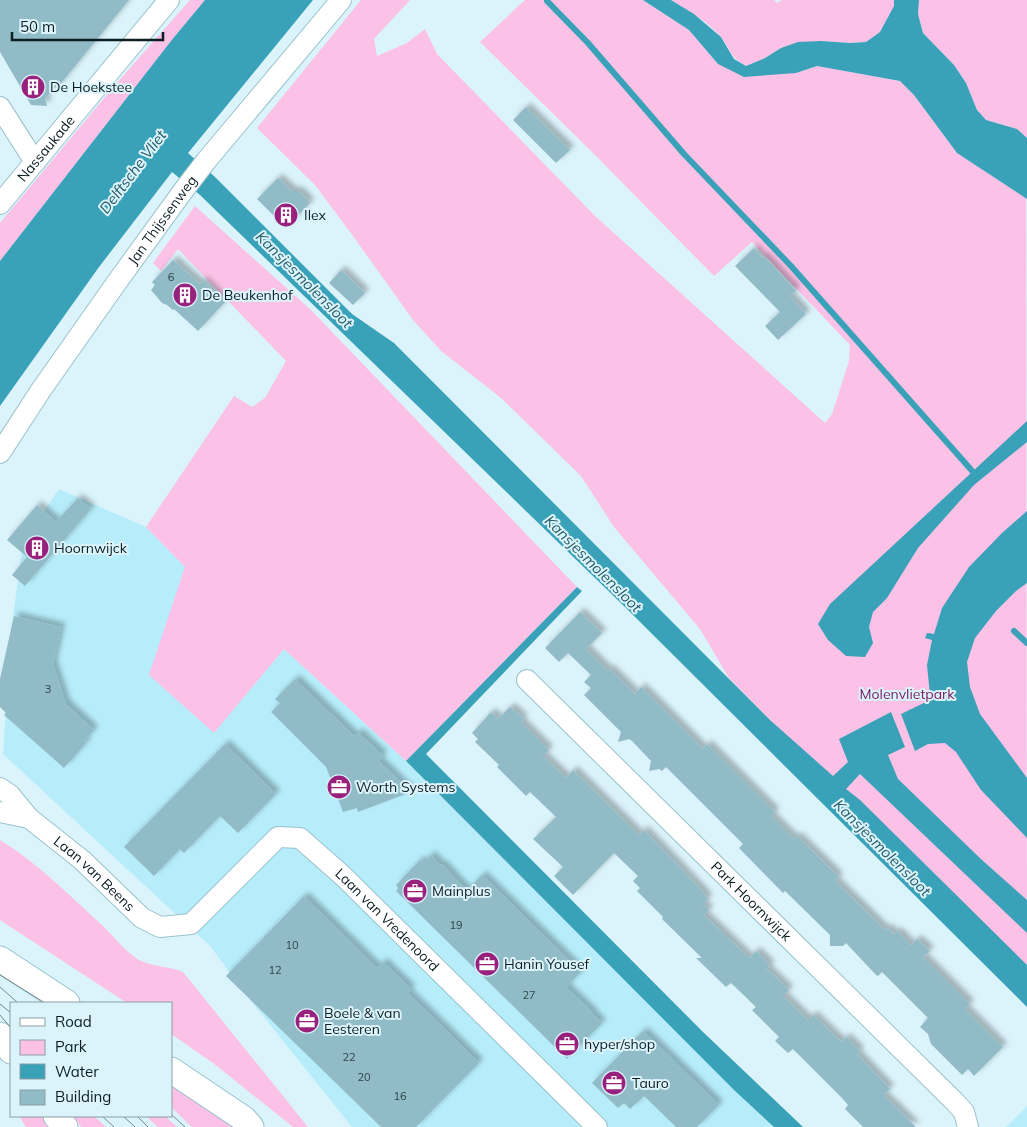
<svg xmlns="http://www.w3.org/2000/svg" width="1027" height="1127" viewBox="0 0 1027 1127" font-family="Mulish,sans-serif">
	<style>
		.built { fill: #b7edfb }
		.green { fill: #fbc1e7 }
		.water { fill: #39a1b8 }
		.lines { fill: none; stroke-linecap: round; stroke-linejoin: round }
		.stream { stroke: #39a1b8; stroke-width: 6 }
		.building { fill: #91bbc6; filter: url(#shadow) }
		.minor-casing { stroke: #98c2cd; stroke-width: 22 }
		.major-casing { stroke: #98c2cd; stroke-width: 27 }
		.minor { stroke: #fff; stroke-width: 20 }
		.major { stroke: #fff; stroke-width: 25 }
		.tram { stroke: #74898f; stroke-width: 1 }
		.labels { text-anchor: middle; stroke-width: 4; stroke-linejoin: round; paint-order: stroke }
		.number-label { font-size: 11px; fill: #2e454b }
		.poi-label { font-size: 14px; fill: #0d1e22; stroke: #dbf4fb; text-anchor: start }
		.street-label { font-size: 14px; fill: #0d1e22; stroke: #dbf4fb }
		.park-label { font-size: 14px; fill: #781662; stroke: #dbf4fb }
		.water-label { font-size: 15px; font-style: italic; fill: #235b68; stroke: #dbf4fb }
	</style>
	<defs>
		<filter id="shadow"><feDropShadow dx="4.5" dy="-4.5" stdDeviation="2.5" flood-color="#0004"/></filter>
	</defs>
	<rect width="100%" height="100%" fill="#dbf4fb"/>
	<g class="built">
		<path d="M59,489L146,527L185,567L150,675L214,732L284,649L406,761L734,1090L777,1127H352L247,996L210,946L3,754L11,632L23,542Z"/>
		<path d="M1027,1106V1127H1006Z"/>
	</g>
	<g class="green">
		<path d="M190,0H205L171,41L0,261V223L115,85Z"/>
		<path d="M361,0H410L374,39L377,56L407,43L425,29L437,54L595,216L825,423L832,414L849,361L850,345L752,242L714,276L597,157L480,42L525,0H643L689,30L718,64L796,73L817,66L900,81L914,95L957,153L1026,198L1027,982L729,678L700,629L614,527L581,476L501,398L441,351L413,320L353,236L315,185L257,128Z"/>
		<path d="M671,0H774L777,3L782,0H894V6L880,32L866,42L850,43L821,41L781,48L765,58L746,66C729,56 731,50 721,37C708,22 688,10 671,0Z"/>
		<path d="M919,0H1027V138L1017,129L986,120L977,110L966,83L954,65L923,33L918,14Z"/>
		<path d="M195,206L311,310L577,587L406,761L284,649L214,733L149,675L185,567L146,527L234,396L252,407L265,398L286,361L178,249L161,271L153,263Z"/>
		<path d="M0,840C38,863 70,896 103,926C113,936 127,953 139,960C153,967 169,966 183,972L308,1127H293L213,1063L171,1034V1003H127L0,920Z"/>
		<path d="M171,1079L234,1127H192L171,1107Z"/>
		<path d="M19,1116H41L49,1127H26Z"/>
		<path d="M72,1116H94L106,1127H81Z"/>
		<path d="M146,1116H165L177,1127H158Z"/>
	</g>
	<g class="water">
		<path d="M205,0H313L188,153L215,177L352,314L394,343L770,720L833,776L848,762L839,739L891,712L905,747L888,755L898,779L982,860L1027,900V933L860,774L846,789L860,800L1027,965V1007L627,609L200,195L172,172L99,267L0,406V261L171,41Z"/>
		<path d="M643,0H671L694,14L721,37L734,59L746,66L765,58L781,48L798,42L821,41L850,43L866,42L880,32L894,6V0H919L918,14L923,33L954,65L966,83L977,110L986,120L1017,129L1027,138V199L957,153L914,95L900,81L817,66L796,73L744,77L718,64L689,30Z"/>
		<path d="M1027,421V442L974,485L918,548L887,598L873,612L869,627L873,643L865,657L846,656L828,640L818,624L830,604Z"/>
		<path d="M1027,511V583L1016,591L996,611L975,638L967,662L970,687L980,714L1027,778V838L981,790L956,752L945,743L928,744L915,751L901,714L926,702L930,695L927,665L932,640L925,638L927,633L934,634L942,608L969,567L1002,533Z"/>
		<path d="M577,587L582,591L426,754L703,1032L803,1127H774L734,1090L406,761Z"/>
	</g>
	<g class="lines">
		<g class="stream">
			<path d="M547,1L588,43L684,154L791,266L974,473"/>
			<path d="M1014,631L1027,643"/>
		</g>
	</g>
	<g class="building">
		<path d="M0,0H129L58,87H55L45,99L47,106L31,105L0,52Z"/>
		<path d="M526,107L570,150L556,163L513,120Z"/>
		<path d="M278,178L292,191H299L310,203L286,228L257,199Z"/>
		<path d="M754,248L762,258L764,256L796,291L790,296L806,314L778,340L765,326L780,312L735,266Z"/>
		<path d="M173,260L200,284L203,281L225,302L198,331L174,309L173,310L167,305L162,303L151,290L155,285L152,282Z"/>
		<path d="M341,270L365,293L353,305L329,283Z"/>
		<path d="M78,498L91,509L25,586L12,575L27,557L7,540L37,505L56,522Z"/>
		<path d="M580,612L602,633L586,649L608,671L610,669L635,694L641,687L703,749L707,744L775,812L771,816L794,839L797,836L839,877L835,881L885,930L888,928L894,934L897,931L911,945L917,939L930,951L923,957L970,1004L965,1009L1003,1047L974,1076L968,1069L962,1075L931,1044L928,1034L920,1027L928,1018L882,972L878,976L876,975L846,943L843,946H830V935L785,891L783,893L739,848L743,844L666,767L662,771L659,769L649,771L651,761L632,741L629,739L618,742L621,732L584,695L591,688L584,682L591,675L568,653L559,662L545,648Z"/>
		<path d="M14,616L61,627L53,664L66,704L94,730L85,740L86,743L64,768L4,715L6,713L0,707V679Z"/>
		<path d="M295,679L354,736L359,733L383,756L379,761L411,792L358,812L357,808L343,812L326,767L271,712L280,703L275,699Z"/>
		<path d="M510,707L522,717L523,719L521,722L549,750L543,756L566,778L573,770L639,835L644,830L706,895L705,896L708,899L703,904L709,910L704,915L749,958L756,951L770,965L767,969L789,990L783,996L808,1020L813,1015L837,1038L842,1042L846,1037L860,1051L857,1054L890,1089L883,1095L916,1127H863L845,1109L848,1105L842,1098L793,1049L788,1053L775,1041L779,1037L752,1010L756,1007L731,983L726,987L696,958H702L662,919L663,917L637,891L640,888L633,881L638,876L614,853L573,895L554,876L563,867L533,839L556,817L530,792L526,796L497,767L499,765L475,742L478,739L472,733L491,712L498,719Z"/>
		<path d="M225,744L276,794L238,833L220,816L184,853L180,849L154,876L124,847Z"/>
		<path d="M431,855L440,865L442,864L467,891L482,875L581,972L566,987L593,1013L592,1014L602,1023L567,1059L396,891L398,888L396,885L420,860L423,863Z"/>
		<path d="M304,896L377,968L383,962L411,989L408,993L479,1063L416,1127H381L226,976Z"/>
		<path d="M643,1031L719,1105L697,1127H676L644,1096L630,1109L624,1103L618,1108L592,1083Z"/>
	</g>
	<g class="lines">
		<defs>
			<g id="minor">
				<path d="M0,107L35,162"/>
				<path id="s1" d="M0,204L169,0"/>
				<path id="s2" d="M0,453L41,390L117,282L183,191L206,161L341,0"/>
				<path id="s3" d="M527,680L955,1102L964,1112L968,1127"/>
				<path id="s4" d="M0,788L10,795L29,818L82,860L142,918L160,927L191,924L278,837L300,838L343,876L597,1127"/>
				<path d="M0,812L29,818"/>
			</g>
			<g id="major">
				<path d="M0,959L67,1003"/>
				<path d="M0,1035L11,1051"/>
				<path d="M171,1070L244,1119L251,1127"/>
				<path d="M56,1116L65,1127"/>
			</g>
		</defs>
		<use href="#minor" class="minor-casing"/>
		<use href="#major" class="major-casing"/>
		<use href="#minor" class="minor"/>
		<use href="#major" class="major"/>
		<g class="tram">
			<path d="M0,975L45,1003"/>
			<path d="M0,987L18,1003"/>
			<path d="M0,1004L11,1013"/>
			<path d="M0,1015L11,1028"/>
			<path d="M171,1114L185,1127"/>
			<path d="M102,1116L114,1127"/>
			<path d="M123,1116L135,1127"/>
			<path d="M137,1116L148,1127"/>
		</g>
	</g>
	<defs>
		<symbol id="building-disc" viewBox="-11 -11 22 22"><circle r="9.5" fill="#97217c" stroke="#dbf4fb"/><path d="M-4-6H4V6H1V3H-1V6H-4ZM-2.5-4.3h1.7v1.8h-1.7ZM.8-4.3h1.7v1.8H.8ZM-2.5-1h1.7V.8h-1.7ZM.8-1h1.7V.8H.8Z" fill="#fff"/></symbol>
		<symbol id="office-disc" viewBox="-11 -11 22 22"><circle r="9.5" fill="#97217c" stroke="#dbf4fb"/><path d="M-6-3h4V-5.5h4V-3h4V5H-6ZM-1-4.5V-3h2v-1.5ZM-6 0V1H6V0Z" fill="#fff"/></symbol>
	</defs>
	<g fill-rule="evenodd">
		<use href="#building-disc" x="19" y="73" width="28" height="28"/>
		<use href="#building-disc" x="272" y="201" width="28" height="28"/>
		<use href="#building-disc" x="171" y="281" width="28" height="28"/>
		<use href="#building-disc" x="23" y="534" width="28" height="28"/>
		<use href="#office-disc" x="325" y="773" width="28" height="28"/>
		<use href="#office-disc" x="401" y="877" width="28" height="28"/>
		<use href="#office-disc" x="473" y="950" width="28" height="28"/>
		<use href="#office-disc" x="293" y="1007" width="28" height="28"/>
		<use href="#office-disc" x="553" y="1030" width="28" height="28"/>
		<use href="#office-disc" x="600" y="1069" width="28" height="28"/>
	</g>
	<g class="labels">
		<g class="number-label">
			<text x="171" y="281">6</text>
			<text x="48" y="693">3</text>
			<text x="456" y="929">19</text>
			<text x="292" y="949">10</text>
			<text x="275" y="974">12</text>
			<text x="529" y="999">27</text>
			<text x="349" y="1061">22</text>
			<text x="364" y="1081">20</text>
			<text x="400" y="1100">16</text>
		</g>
		<g class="poi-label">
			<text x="50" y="92">De Hoekstee</text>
			<text x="304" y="220">Ilex</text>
			<text x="202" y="300">De Beukenhof</text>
			<text x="54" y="553">Hoornwijck</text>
			<text x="356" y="792">Worth Systems</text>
			<text x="432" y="896">Mainplus</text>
			<text x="504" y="969">Hanin Yousef</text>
			<text x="324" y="1018">Boele &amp; van<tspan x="324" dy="16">Eesteren</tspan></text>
			<text x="584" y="1049">hyper/shop</text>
			<text x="632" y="1088">Tauro</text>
		</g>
		<g class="street-label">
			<text dy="5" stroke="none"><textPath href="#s1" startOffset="72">Nassaukade</textPath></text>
			<text dy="5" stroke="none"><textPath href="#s2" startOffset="284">Jan Thijssenweg</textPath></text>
			<text dy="5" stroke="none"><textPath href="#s4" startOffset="128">Laan van Beens</textPath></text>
			<text dy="5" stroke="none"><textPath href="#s3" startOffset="315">Park Hoornwijck</textPath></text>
			<text dy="5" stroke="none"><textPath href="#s4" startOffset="509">Laan van Vredenoord</textPath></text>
		</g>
		<g class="park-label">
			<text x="907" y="699">Molenvlietpark</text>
		</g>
		<g class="water-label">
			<text transform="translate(133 172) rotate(-53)" y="5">Delftsche Vliet</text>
			<text transform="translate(304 280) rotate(45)" y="5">Kansjesmolensloot</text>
			<text transform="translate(593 564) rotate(45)" y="5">Kansjesmolensloot</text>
			<text transform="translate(882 848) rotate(45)" y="5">Kansjesmolensloot</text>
		</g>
	</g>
	<rect x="10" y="1002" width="162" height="115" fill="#dbf4fb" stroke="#899ea4"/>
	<rect x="20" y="1018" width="25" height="8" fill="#ffffff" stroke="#899ea4"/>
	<text x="55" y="1027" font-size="15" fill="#0d1e22">Road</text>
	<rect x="20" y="1040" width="25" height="15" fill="#fbc1e7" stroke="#899ea4"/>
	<text x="55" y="1052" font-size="15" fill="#0d1e22">Park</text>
	<rect x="20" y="1064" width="25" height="15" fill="#39a1b8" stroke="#899ea4"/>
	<text x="55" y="1077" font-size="15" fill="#0d1e22">Water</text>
	<rect x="20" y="1090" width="25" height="15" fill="#91bbc6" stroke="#899ea4"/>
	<text x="55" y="1102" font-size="15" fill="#0d1e22">Building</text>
	<path d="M12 32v8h151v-8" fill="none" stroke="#0d1e22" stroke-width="2.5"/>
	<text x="20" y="32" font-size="15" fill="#0d1e22" stroke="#dbf4fb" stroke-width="4" paint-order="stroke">50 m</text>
</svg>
